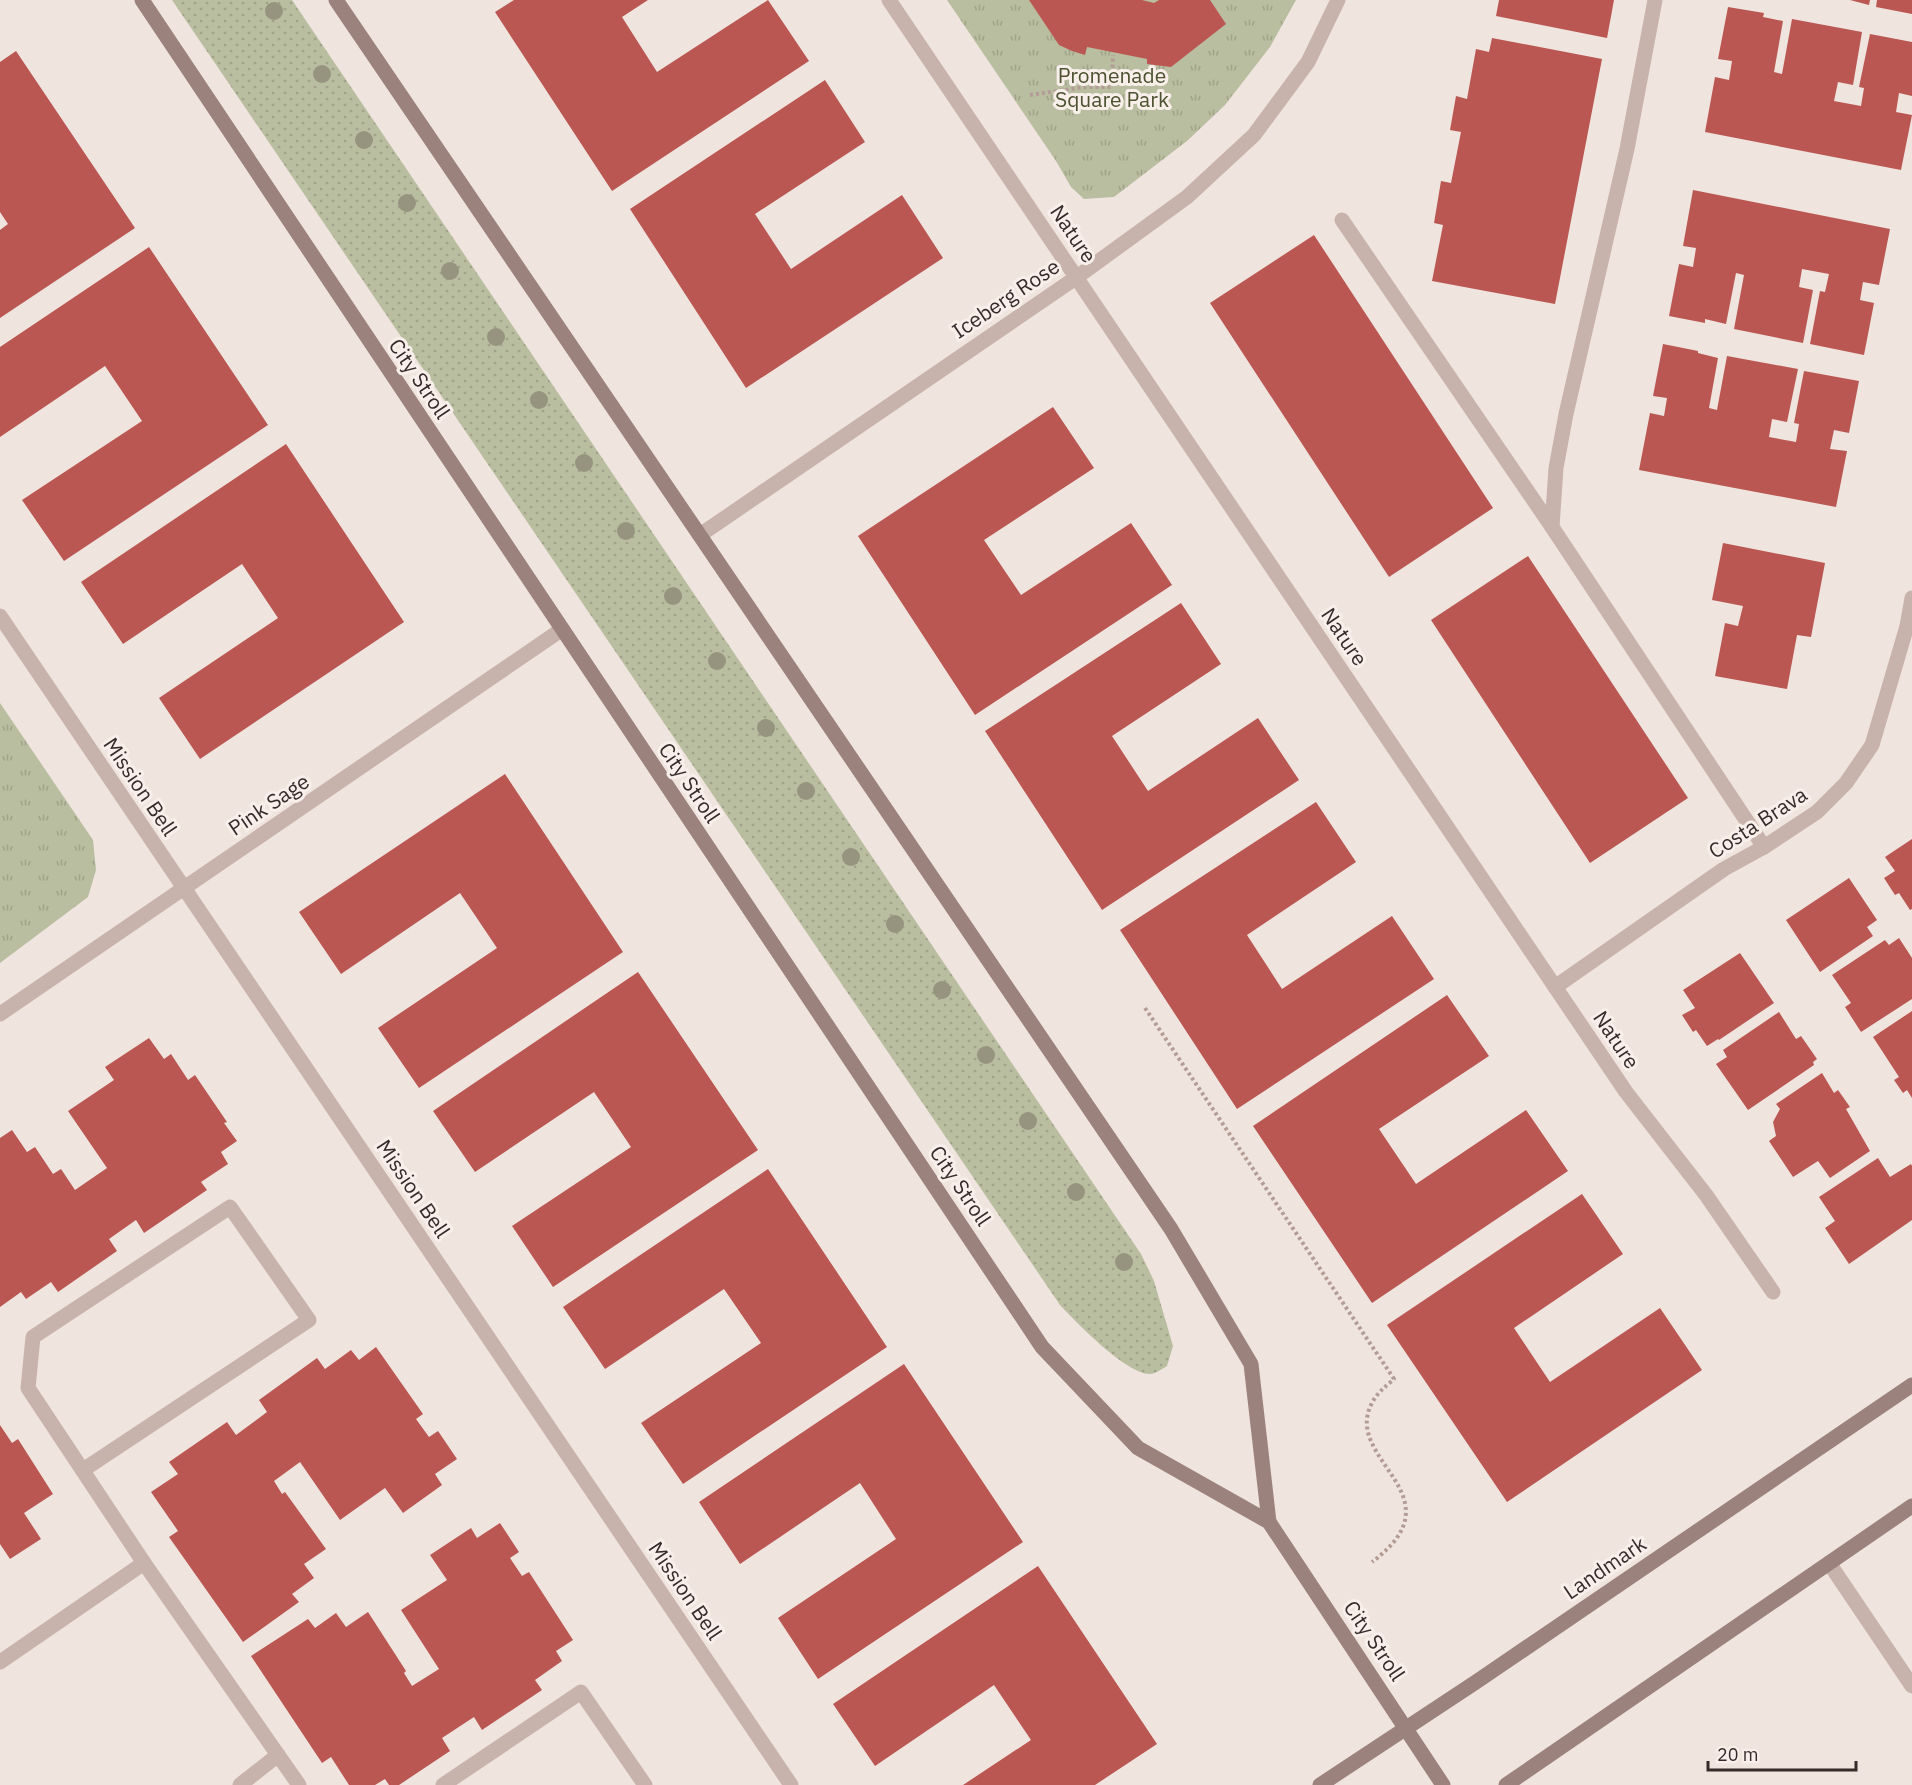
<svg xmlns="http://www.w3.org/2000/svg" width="1912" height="1785" viewBox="0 0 1912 1785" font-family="'IBM Plex Sans',sans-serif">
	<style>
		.grass { fill: url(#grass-dots) }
		.park { fill: url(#park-tufts) }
		.building { fill: #ba5752 }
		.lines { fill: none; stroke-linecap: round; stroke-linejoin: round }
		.path { stroke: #b39c96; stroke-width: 4; stroke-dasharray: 3 3; stroke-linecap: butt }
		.lane { stroke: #c7b3ab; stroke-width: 15 }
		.street { stroke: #c7b3ab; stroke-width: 15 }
		.secondary { stroke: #9b827d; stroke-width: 15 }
		.tree { fill: #96947e }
		.labels { text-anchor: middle; stroke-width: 6; stroke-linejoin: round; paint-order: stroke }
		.park-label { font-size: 21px; fill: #4c5230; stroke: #f8efea }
		.street-label { font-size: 21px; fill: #362b2a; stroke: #f8efea }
	</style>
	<defs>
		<pattern id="grass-dots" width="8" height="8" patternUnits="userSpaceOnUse" patternTransform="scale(1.5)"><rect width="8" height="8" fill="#babea0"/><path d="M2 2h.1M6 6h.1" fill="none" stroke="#a0a38a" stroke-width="1.8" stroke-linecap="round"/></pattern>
		<pattern id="park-tufts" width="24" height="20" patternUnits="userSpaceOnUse" patternTransform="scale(1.5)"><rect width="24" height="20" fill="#babea0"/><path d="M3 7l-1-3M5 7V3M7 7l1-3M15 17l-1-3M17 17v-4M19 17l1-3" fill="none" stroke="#a0a38a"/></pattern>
	</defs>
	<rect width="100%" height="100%" fill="#f0e4de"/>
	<path class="grass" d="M172,0H292L1141,1254L1154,1281L1173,1346L1167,1366C1162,1369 1155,1374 1150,1374C1126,1374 1076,1322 1060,1305Z"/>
	<g class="park">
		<path d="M947,0H1296L1270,47L1225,105L1187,141L1114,197L1084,199L1071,187L1056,161Z"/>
		<path d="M0,703L93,840L96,870L88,897L0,963Z"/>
	</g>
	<g class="building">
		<path d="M514,0H648L622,17L657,72L768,0L809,61L612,191L495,12Z"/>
		<path d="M1029,0H1142L1154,3L1159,0H1210L1226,24L1171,67L1147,64V59L1087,47L1085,55L1072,51L1059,45Z"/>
		<path d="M1499,0H1614L1607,38L1496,16Z"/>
		<path d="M1850,0H1870L1869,5Z"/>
		<path d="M1877,0H1912V14L1876,7Z"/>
		<path d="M1728,7L1764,13L1763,17L1783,21L1774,72L1782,74L1792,19L1862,32L1853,85L1838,82L1834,101L1861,106L1864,88L1859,87L1870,34L1912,42V96L1899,93L1896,112L1912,115L1901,170L1705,132L1715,77L1729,80L1732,61L1718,59Z"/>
		<path d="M1492,38L1602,59L1555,304L1432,281L1443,225L1434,223L1441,181L1451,183L1461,132L1450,130L1456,96L1467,99L1476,49L1489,52Z"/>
		<path d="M16,51L135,228L0,318V230L8,224L0,212V62Z"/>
		<path d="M825,80L865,142L755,214L791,269L902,195L943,258L746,388L630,209Z"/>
		<path d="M1693,190L1890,229L1879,285L1863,282L1860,300L1874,303L1864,355L1810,344L1820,291L1825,292L1829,274L1802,269L1799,287L1813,290L1803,343L1734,329L1744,275L1736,273L1726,324L1705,319V323L1669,316L1679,264L1693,267L1696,248L1683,246Z"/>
		<path d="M1314,235L1493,508L1389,577L1210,303Z"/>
		<path d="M149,247L268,425L64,561L22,500L142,421L105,366L0,437V347Z"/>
		<path d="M1663,344L1698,351V353L1718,358L1709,408L1717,410L1727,356L1798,369L1787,422L1772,419L1769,437L1796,442L1799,424L1794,423L1804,371L1859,381L1849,433L1834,430L1830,449L1847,451L1836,507L1639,470L1650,413L1664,416L1667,398L1653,396Z"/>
		<path d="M1053,407L1094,468L984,540L1021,595L1131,523L1172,585L975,715L858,536Z"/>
		<path d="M286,444L404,622L200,759L159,698L278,618L242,564L123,644L81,582Z"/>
		<path d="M1723,543L1825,563L1811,637L1797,635L1787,689L1715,676L1725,623L1738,626L1743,606L1712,600Z"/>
		<path d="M1528,556L1688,798L1590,863L1431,620Z"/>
		<path d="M1181,603L1221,664L1112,736L1148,791L1258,718L1299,780L1102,910L985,731Z"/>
		<path d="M505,774L623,952L419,1088L378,1028L497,948L460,893L341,974L299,912Z"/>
		<path d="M1316,802L1356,862L1247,935L1282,989L1392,916L1434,979L1237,1109L1120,930Z"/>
		<path d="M1912,839V909L1910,910L1899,893L1895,895L1884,878L1895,871L1885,857Z"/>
		<path d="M1849,878L1877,920L1867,927L1873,936L1820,972L1786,920Z"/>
		<path d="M1899,938L1912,958V999L1861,1032L1845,1007L1851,1003L1832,975L1885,940L1889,945Z"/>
		<path d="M1740,953L1774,1003L1719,1040L1718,1039L1707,1046L1696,1030L1693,1032L1682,1015L1695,1008L1683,990Z"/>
		<path d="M638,972L758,1150L553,1287L512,1226L631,1147L594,1092L475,1172L433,1111Z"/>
		<path d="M1447,995L1489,1056L1379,1129L1416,1184L1526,1110L1568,1171L1372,1303L1253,1126Z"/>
		<path d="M1912,1011V1098L1907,1090L1903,1093L1894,1080L1899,1077L1873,1037Z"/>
		<path d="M1779,1012L1796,1039L1801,1036L1817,1059L1813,1062L1814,1065L1748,1110L1716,1064L1727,1057L1723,1050Z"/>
		<path d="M149,1038L164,1059L171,1054L188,1080L195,1075L227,1122L224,1123L237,1141L221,1152L228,1164L201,1182L207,1190L144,1233L136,1220L109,1239L117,1251L58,1292L51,1282L26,1299L21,1292L0,1307V1138L12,1130L27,1152L35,1147L53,1174L61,1169L75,1190L107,1168L68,1111L114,1080L105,1067Z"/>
		<path d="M1822,1073L1834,1093L1838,1090L1850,1107L1846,1109L1870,1151L1830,1178L1818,1161L1793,1177L1769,1141L1776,1136L1773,1122L1780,1109L1776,1104Z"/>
		<path d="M1878,1158L1890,1177L1911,1164L1912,1166V1220L1849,1264L1825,1228L1835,1221L1819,1197Z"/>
		<path d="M768,1169L887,1347L683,1484L641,1423L761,1343L724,1289L605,1369L563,1307Z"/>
		<path d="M1582,1194L1623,1254L1514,1328L1550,1382L1660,1308L1702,1370L1507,1502L1387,1325Z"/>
		<path d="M376,1347L423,1414L416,1419L429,1437L438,1431L457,1459L435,1474L442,1485L403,1513L385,1488L340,1520L300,1462L274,1481L282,1494L285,1492L326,1549L304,1564L314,1578L292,1594L299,1602L243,1642L169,1537L178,1531L151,1492L178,1474L169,1462L227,1422L236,1435L267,1412L259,1400L317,1358L325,1369L351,1350L359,1360Z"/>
		<path d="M904,1364L1023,1542L818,1679L778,1618L896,1539L860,1483L740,1564L699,1502Z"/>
		<path d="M0,1425L12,1443L18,1439L53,1494L24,1513L41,1539L10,1559L0,1544Z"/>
		<path d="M500,1523L519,1552L510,1558L522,1576L529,1572L573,1640L556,1651L562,1661L535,1680L542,1690L482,1730L474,1717L442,1738L450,1751L399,1785H389L385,1779L375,1785H349L331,1757L322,1763L251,1656L308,1619L315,1628L336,1613L346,1627L368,1612L406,1671L404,1673L412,1686L439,1669L401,1610L447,1580L430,1555L471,1528L477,1538Z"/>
		<path d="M1038,1566L1157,1744L1095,1785H963L1031,1740L994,1685L875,1766L833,1704Z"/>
	</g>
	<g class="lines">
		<g class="path">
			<path d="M1030,95L1086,87H1112L1113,55"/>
			<path d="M1145,1008L1394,1379C1385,1387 1377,1393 1372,1403C1341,1460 1462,1495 1372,1562"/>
		</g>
		<g class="lane">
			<path d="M1342,220L1552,527L1764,847"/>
			<path d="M1552,527L1556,468L1566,414L1627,149L1655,0"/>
			<path d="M83,1470L309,1320L230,1207L33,1337L28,1388L144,1563L299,1785"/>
			<path d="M1829,1563L1912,1686"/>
			<path d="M0,1662L144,1563"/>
			<path d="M240,1785L278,1755"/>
			<path d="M443,1785L581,1692L645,1785"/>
		</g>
		<g class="street">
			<path d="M889,0L1626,1092L1706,1195L1773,1292"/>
			<path d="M700,535L1077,277L1187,197L1254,135L1308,62L1338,0"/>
			<path d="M0,616L791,1785"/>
			<path d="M1555,987L1724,869L1764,847L1817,812L1846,783L1872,745L1907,626L1912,598"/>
			<path d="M0,1014L561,630"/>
		</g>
		<g class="secondary">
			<path d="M142,0L1042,1347L1138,1448L1269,1522L1443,1785"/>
			<path d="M336,0L1171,1229L1251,1364L1269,1522"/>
			<path d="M1320,1785L1476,1682L1912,1385"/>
			<path d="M1506,1785L1912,1506"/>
		</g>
	</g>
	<g class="tree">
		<circle cx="274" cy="11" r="9"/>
		<circle cx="322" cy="74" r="9"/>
		<circle cx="364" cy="140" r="9"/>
		<circle cx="407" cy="203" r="9"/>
		<circle cx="450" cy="271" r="9"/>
		<circle cx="496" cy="337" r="9"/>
		<circle cx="539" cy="400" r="9"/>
		<circle cx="584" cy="463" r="9"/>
		<circle cx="626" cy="531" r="9"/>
		<circle cx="673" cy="596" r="9"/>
		<circle cx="717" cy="661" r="9"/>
		<circle cx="766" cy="728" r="9"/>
		<circle cx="806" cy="791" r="9"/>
		<circle cx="851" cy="857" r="9"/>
		<circle cx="895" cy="924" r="9"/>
		<circle cx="942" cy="990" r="9"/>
		<circle cx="986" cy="1055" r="9"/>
		<circle cx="1028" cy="1121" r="9"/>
		<circle cx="1076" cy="1192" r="9"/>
		<circle cx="1124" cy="1262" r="9"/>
	</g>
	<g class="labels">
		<g class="park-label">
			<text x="1112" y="83">Promenade<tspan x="1112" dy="24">Square Park</tspan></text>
		</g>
		<g class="street-label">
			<text transform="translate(1073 234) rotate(56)" y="7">Nature</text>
			<text transform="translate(1006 299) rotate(-34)" y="7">Iceberg Rose</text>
			<text transform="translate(419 379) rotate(56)" y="7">City Stroll</text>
			<text transform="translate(1344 637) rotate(56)" y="7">Nature</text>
			<text transform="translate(689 783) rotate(56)" y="7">City Stroll</text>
			<text transform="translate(140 787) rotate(56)" y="7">Mission Bell</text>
			<text transform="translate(269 805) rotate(-34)" y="7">Pink Sage</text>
			<text transform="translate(1758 823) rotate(-33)" y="7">Costa Brava</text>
			<text transform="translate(1616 1040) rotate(56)" y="7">Nature</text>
			<text transform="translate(960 1186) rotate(56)" y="7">City Stroll</text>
			<text transform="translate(413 1189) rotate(56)" y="7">Mission Bell</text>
			<text transform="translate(1605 1568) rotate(-34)" y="7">Landmark</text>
			<text transform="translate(685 1591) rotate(56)" y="7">Mission Bell</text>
			<text transform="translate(1374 1641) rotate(56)" y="7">City Stroll</text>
		</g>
	</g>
	<path d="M1708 1761v9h148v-9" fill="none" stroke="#362b2a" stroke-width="3"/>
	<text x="1717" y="1761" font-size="18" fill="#362b2a" stroke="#f8efea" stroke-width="4.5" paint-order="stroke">20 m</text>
</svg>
